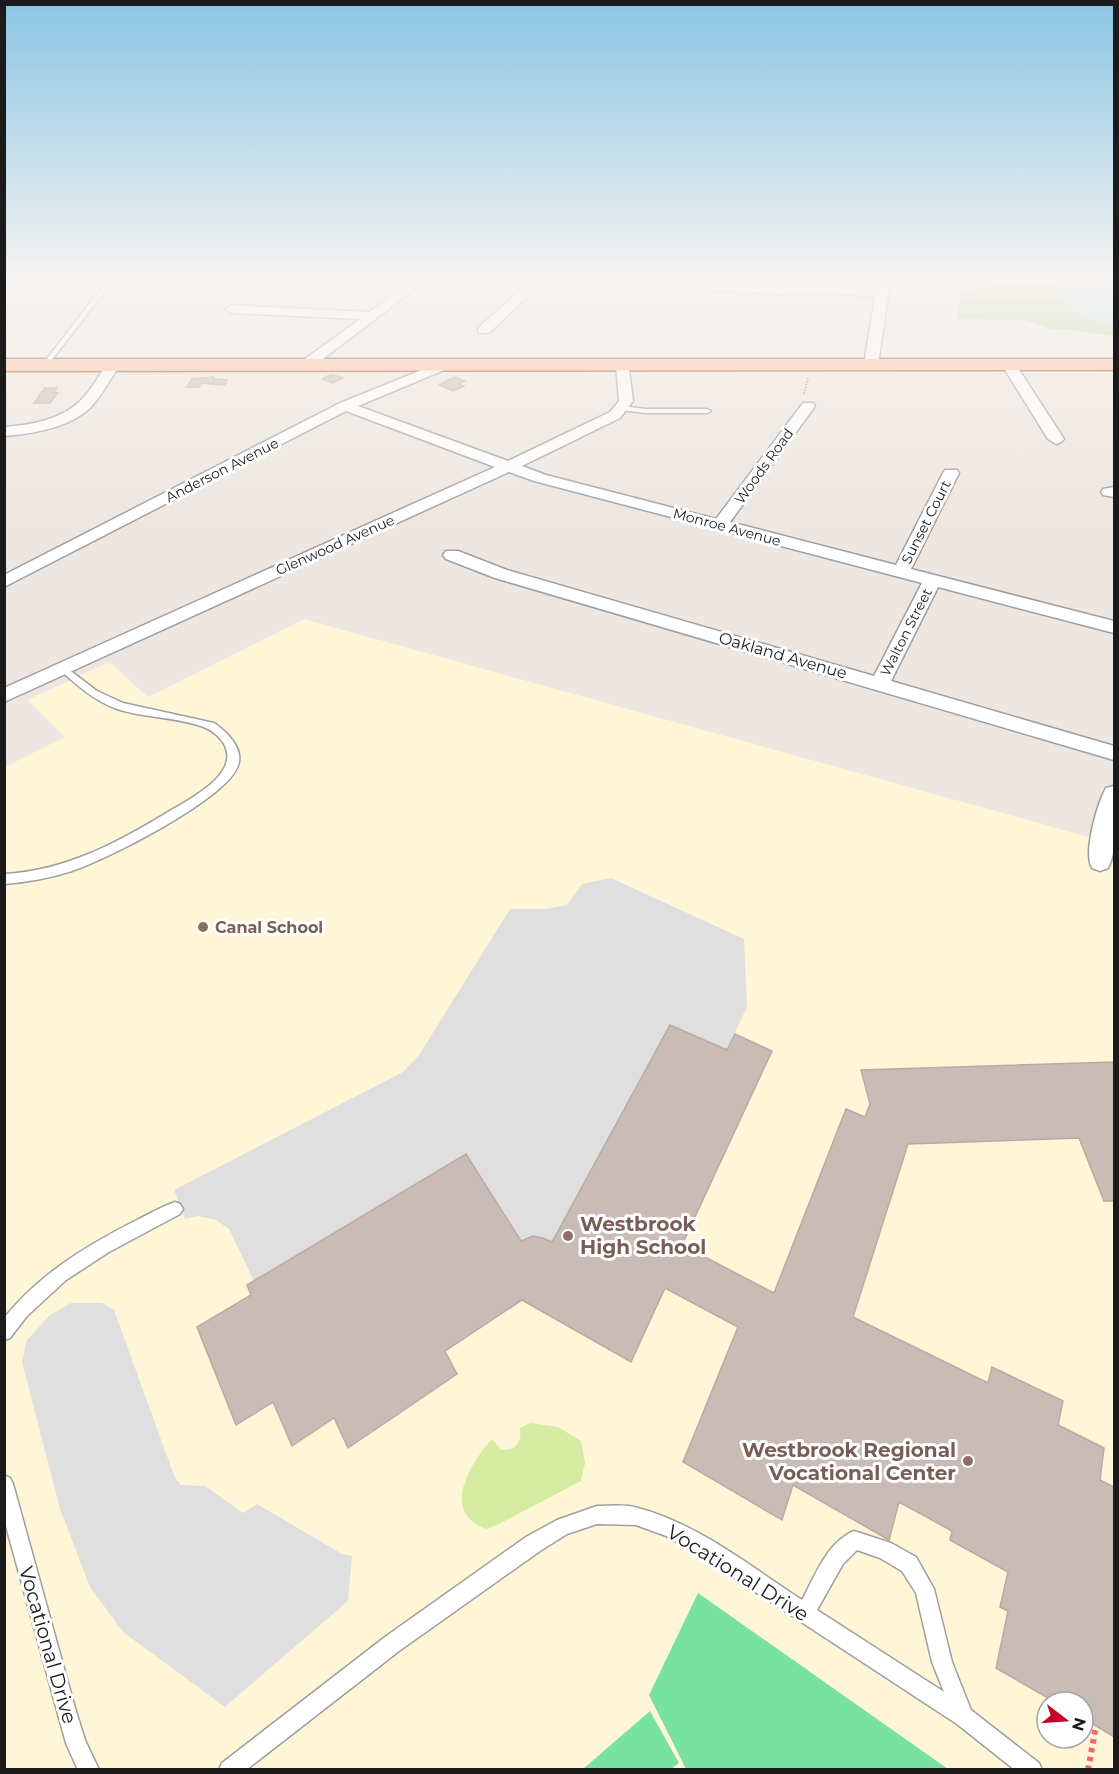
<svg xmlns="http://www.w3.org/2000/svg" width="1119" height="1774" viewBox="0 0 1119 1774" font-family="Montserrat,sans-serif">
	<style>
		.education { fill: #fff6d8; fill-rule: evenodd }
		.grass { fill: #d6eba2 }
		.forest { fill: #b2cf92 }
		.pitch { fill: #79e2a2 }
		.parking { fill: #dfdfdf }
		.water { fill: #9edede }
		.building { fill: #c9bbb6; stroke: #c0a8a2; stroke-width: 1.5 }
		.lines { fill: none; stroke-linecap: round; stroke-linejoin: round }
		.lane-casing { stroke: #9f9f9f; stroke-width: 3 }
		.street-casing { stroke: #9f9f9f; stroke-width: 3 }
		.primary-casing { stroke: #934200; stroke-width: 3 }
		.path-far1 { stroke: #ff6072; stroke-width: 2; stroke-dasharray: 1.5 1.5; stroke-linecap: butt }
		.path { stroke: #ff6072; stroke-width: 6; stroke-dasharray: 4.5 4.5; stroke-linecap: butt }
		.lane { fill: #fff; fill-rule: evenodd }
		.street { fill: #fff; fill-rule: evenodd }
		.primary { fill: #ffb994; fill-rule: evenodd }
		.education-dot { fill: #8d6e63; stroke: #fff; stroke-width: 2 }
		.labels { text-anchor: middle; stroke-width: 6; stroke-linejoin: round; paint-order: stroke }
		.far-street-label { font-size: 14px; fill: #1b1b1b; stroke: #fff }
		.street-label { font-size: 16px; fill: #1b1b1b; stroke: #fff }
		.education-label { font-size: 16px; font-weight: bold; fill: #785e54; stroke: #fff; text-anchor: start }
		.near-education-label { font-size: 20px; font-weight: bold; fill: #785e54; stroke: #fff; text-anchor: start }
		.near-street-label { font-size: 20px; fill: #1b1b1b; stroke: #fff }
	</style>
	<rect width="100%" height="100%" fill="#eee6e0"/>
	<path class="education" d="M304,619L1114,844V1769L5,1770V767L65,737L28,700L109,662L148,697ZM1047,1702H1083V1738H1047Z"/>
	<path class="grass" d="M530,1423L558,1427L581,1441L585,1463L581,1481L497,1525L486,1529C441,1512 469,1466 490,1441L493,1440L501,1450C516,1451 522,1442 520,1428Z"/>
	<path class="forest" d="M991,282H1050L1072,289L1066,299C1076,314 1096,321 1114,326V336L1071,330H1053L1025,320L956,319L962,292L990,287Z"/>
	<g class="pitch">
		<path d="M698,1593L948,1769H686L649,1695Z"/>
		<path d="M650,1711L679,1763L671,1769H583Z"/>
	</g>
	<g class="parking">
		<path d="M611,878L744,939L747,1007L727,1050L670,1025L552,1242L543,1238L533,1236L521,1241L466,1155L254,1281L229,1229L216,1220L198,1216L185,1219L174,1190L403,1072L419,1055L510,909H546L567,905L582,884Z"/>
		<path d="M71,1303H102L114,1310L175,1478L181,1485L205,1486L243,1513L257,1504L342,1554L352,1556L348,1601L225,1707L123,1632L90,1587L60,1509L22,1362L27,1340L50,1315Z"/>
	</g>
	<path class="water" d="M1050,282H1114V326L1101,322L1065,304L1072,289Z"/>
	<g class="building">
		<path d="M331,374L343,378L333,383L322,379Z"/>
		<path d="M214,377V379L227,380L225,385L201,383L199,387H187L192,379Z"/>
		<path d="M454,377L465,381L458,384L464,386L453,391L439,385Z"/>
		<path d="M45,388H57L54,392L58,393L50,403H34Z"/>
		<path d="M670,1025L727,1050L735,1034L772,1051L682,1245L774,1293L846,1109L865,1117L870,1104L861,1070L1114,1062V1201H1104L1079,1138L908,1144L853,1317L988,1383L992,1367L1063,1401L1058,1425L1104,1448L1100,1480L1114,1487V1737L1083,1718V1702H1055L996,1668L1008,1611L1000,1607L1008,1572L950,1540L952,1531L899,1502L889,1540L793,1485L782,1520L683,1462L738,1327L665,1288L631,1362L522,1300L445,1351L457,1374L348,1448L334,1418L292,1446L273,1402L236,1425L197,1327L251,1295L247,1285L466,1154L521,1241L533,1236L543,1238L552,1242Z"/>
	</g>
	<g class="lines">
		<defs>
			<g id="lane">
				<path d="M106,282H112L47,366H43V364Z"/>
				<path d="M620,406L646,409H707L711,411L707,413H646L620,410Z"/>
				<path d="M64,666L97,691L123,703L214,723C227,732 246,750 237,768C222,801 108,859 72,871C50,878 28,882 4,884V874C65,871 117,843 168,812C188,800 239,775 225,746C222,739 213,731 206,728C180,717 144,718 117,709C95,701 78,686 61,671V667Z"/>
				<path d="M175,1202L180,1204L183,1209L180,1214L109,1252L66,1280L27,1316L10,1338L4,1340V1318C39,1275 84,1247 133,1222C147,1215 161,1207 175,1202Z"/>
				<path d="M4,1475L10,1478L13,1484L75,1708L85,1740L99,1770H78L66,1743L4,1519Z"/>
				<path d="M597,1506C610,1506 626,1504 638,1508C698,1524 750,1566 802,1600C815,1576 827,1542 854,1531L891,1543L916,1557L934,1589L952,1662L971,1710L1039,1763L1042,1770H1015L957,1724L702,1557L669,1537L636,1525L597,1524L567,1534L540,1551L399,1651L246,1770H219L222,1763L385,1637L526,1537L557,1520ZM857,1550L880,1558L902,1571L916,1593L932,1662L944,1692L817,1610L843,1564Z"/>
			</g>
			<g id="street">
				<path d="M410,282H424L311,368L306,369L299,365L301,362L360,319L231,313L225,309L231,305L369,312Z"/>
				<path d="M530,282H543L489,333H479L478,330L479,327Z"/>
				<path d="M621,282L829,285L877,290L878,282H890L878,364L871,368L864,364L875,297L829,293L782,294L627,286Z"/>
				<path d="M113,361L120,365C110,379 102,396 90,408C69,428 32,434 4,436V427C30,425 61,420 80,401C92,390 99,375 108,362Z"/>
				<path d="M444,361L449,362L451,365L449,368L358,406L508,461L610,412L619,401L616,365L618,362H628L633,401L620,418L522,466L546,475L716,519L803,403H813L815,406L813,409L730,522L896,565L943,473L945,470H957L959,473L911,569L1114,621V633L938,587L891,681L1114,746V760L495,578L446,559L443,555L446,551H458L507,570L874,676L922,583L534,481L509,472L4,702V688L495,467L346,411L4,587V575L340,403Z"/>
				<path d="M1009,361L1014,362L1064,439L1061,442L1056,444L1048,439L1002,365Z"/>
				<path d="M1114,487V497L1103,495L1101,492L1103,489Z"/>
				<path d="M1114,786C1116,806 1118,850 1108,868L1100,871L1092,868C1083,853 1097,804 1106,788Z"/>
			</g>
			<path id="primary" d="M4,359H1114V370L4,371Z"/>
		</defs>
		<use href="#lane" class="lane-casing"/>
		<use href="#street" class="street-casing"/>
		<use href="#primary" class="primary-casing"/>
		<path class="path-far1" d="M804,394L808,378"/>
		<path class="path" d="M1088,1770L1096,1726"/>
		<use href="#lane" class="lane"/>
		<use href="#street" class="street"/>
		<use href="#primary" class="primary"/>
	</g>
	<linearGradient id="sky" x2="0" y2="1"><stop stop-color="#8ac5e4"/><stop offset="0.53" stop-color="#f7f4f1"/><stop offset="1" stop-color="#f7f4f1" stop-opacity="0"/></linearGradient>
	<rect width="1119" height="530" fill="url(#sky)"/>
	<g class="education-dot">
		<circle cx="203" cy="927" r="6"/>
		<circle cx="568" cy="1236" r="6"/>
		<circle cx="968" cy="1461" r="6"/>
	</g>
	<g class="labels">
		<g class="far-street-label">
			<text transform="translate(764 466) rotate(-54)" y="5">Woods Road</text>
			<text transform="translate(222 470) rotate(-27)" y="5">Anderson Avenue</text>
			<text transform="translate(926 522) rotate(-63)" y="5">Sunset Court</text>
			<text transform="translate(727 527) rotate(15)" y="5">Monroe Avenue</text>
			<text transform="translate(335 545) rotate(-24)" y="5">Glenwood Avenue</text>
			<text transform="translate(906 632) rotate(-63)" y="5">Walton Street</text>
		</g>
		<g class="street-label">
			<text transform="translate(783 655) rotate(16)" y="6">Oakland Avenue</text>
		</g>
		<g class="education-label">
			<text x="215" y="933">Canal School</text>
		</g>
		<g class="near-education-label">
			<text x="580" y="1231">Westbrook<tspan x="580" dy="23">High School</tspan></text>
			<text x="956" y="1457" text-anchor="end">Westbrook Regional<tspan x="956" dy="23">Vocational Center</tspan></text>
		</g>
		<g class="near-street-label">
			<text transform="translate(738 1573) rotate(32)" y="7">Vocational Drive</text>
			<text transform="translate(48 1645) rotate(74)" y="7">Vocational Drive</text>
		</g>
	</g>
	<rect width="1119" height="1774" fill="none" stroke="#1b1b1b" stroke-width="12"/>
	<g transform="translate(1065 1720) rotate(107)"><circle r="28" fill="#ffffff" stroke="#a4a4a4" stroke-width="1.5"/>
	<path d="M0-4.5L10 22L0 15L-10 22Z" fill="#c7002b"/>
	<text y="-9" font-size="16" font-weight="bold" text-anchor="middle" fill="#1b1b1b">N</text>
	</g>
</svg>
